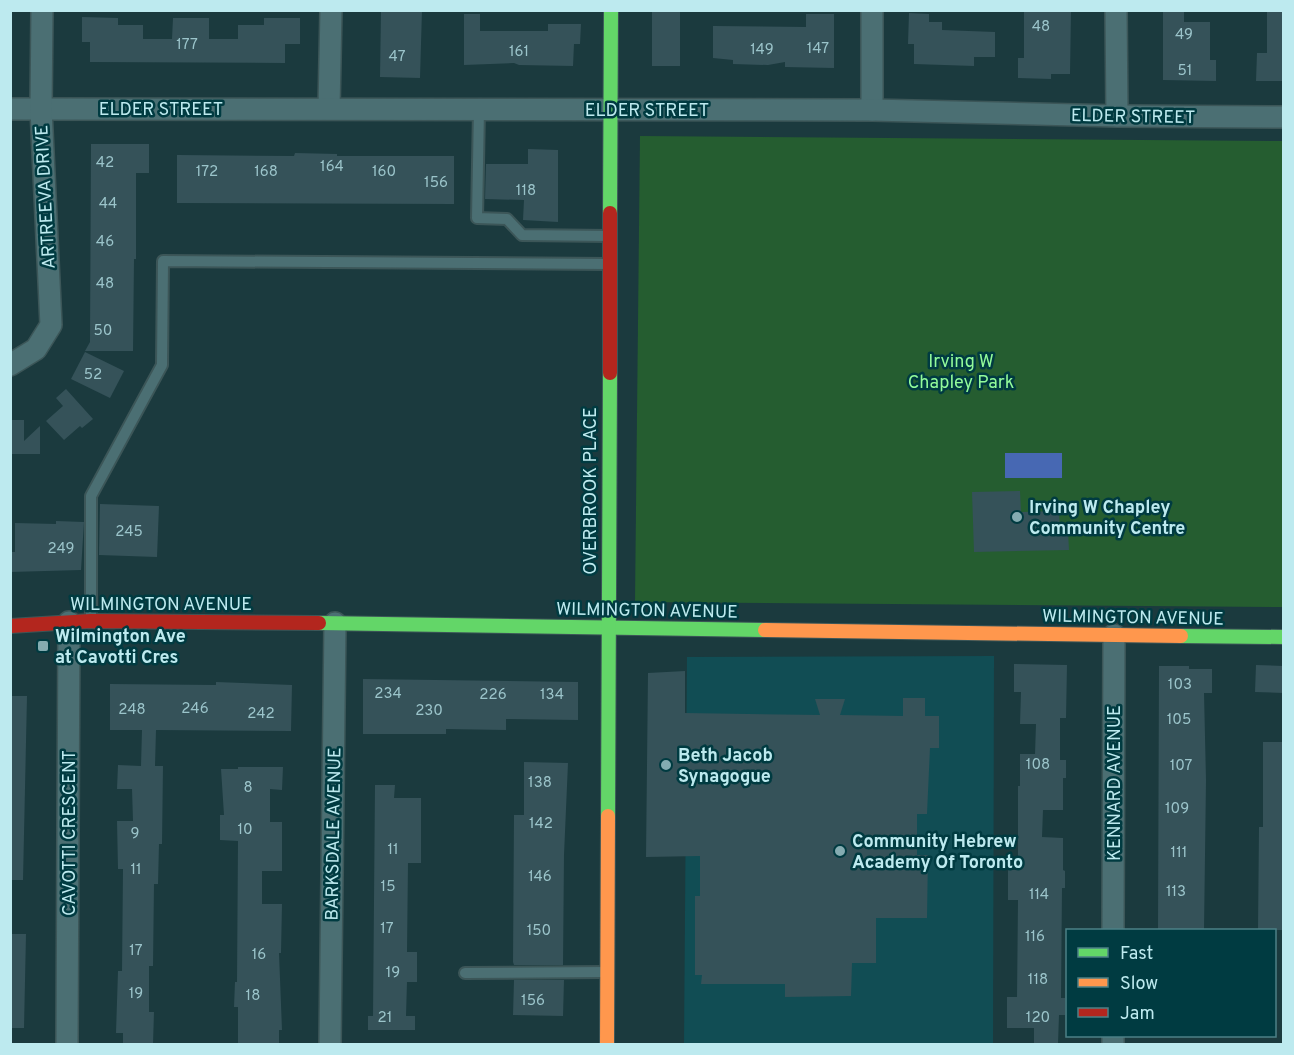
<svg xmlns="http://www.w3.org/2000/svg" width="1294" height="1055" viewBox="0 0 1294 1055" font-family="Overpass,sans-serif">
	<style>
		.built { fill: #114d54 }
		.green { fill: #255d30 }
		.water { fill: #4768b3 }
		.building { fill: #355259 }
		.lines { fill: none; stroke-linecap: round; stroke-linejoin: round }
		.lane-casing { stroke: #3c5658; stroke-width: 14 }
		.street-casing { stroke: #3c5658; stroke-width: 24 }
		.fast-casing { stroke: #3c5658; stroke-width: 16 }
		.slow-casing { stroke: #3c5658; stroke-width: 16 }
		.jam-casing { stroke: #3c5658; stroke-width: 16 }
		.lane { stroke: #4b6f73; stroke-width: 10 }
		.street { stroke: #4b6f73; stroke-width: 21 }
		.fast { stroke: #63d668; stroke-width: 14 }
		.slow { stroke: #ff974d; stroke-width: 14 }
		.jam { stroke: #b3261e; stroke-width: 14 }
		.poi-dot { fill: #84acb1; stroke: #003b41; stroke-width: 2 }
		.labels { text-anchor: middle; stroke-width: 5; stroke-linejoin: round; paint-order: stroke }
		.number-label { font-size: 15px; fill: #9bc4ca }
		.street-label { font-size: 18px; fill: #bdeaef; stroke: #003b41 }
		.park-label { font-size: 18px; fill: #92fb9a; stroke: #003b41 }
		.poi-label { font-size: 18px; font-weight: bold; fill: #bdeaef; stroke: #003b41; text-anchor: start }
	</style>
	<rect width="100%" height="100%" fill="#1b3a3e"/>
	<path class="built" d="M994,656L993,1044H684L687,657Z"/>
	<path class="green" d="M640,136L1283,141V607L635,602Z"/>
	<rect class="water" x="1005" y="453" width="57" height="25"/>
	<g class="building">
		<path d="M381,10H422L420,78L380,77Z"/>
		<rect x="652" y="10" width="28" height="56"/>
		<path d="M1024,10H1071L1070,74H1051V79L1018,78V58H1024Z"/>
		<path d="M1163,10H1184V22H1210V60H1216V81L1163,80Z"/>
		<path d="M1267,10H1284V81H1256L1257,53H1267Z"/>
		<path d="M909,13L929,14V22H942V30L995,32V57H974V66L914,64V44H908Z"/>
		<path d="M464,14H480V31H548V24H581L580,44H574L573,66L519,65L514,63L464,65Z"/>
		<path d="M806,14H834V68L785,67V62L768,65L733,64V60L713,58V26L806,27Z"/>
		<path d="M82,17L118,18V25H143V39H172L173,18H209V39H238V25H264V18H300V44H285V63L90,62V42H82Z"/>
		<path d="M91,144H149V173H136V259H134L133,351H85L90,342Z"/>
		<path d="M528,149L558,150V222L523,220L524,200L485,199L486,164H528Z"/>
		<path d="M295,153L337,154V156H454V204L177,203V155L294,156Z"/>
		<path d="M85,352L124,371L110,398L71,379Z"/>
		<path d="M66,389L93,419L82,428L80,426L64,440L46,421L63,406L56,398Z"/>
		<path d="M10,420H24V441L40,426V454H10Z"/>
		<path d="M1020,491L1021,512L1059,511L1060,532L1068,531L1069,550L974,552L972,492Z"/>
		<path d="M100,504L159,506L157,557L99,555Z"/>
		<path d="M56,521L84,522L81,570L10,572V552H15V523L56,524Z"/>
		<path d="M1014,664L1067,665L1066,718H1060V760H1066V778H1063V810H1043L1042,837L1063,838V870L1065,871V888H1062L1061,998H1065V1015H1059L1058,1044H1034V1028H1007V997H1017L1018,900H1008V870H1018V786H1020V754H1035L1036,724H1020L1021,692H1014Z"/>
		<path d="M1256,665L1284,666V693L1255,692Z"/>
		<path d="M1159,666H1189V669H1212V693H1204L1206,780L1204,930H1158Z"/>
		<path d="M685,671V713L820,715L815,699H845L840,715L903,716V698H925V716H939V748H930L927,814H917V855H928L927,918H876V963H852L851,996L785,997V984H701L702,975H695V896H700V856L646,857L648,673Z"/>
		<path d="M363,679L578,682V720L506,719V730L446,729V734H363Z"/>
		<path d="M216,682L292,685L291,731L156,730L155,766H163L162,844H159L158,884H154L153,966H149V1012H154L153,1044H123V1033H116L118,971H122L123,869H118L117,821H133L132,789H117L118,765L141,766L142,730H110V684L216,685Z"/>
		<path d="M10,696H27L23,880H10Z"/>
		<path d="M1263,742H1284V930H1258L1259,827H1263Z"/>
		<path d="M524,762L568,763L564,855L563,965H514L513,962L514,815H524Z"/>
		<path d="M238,767H283L282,790L270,789V822H282V871H262V904H282L281,953H279L282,1030H279V1044H238V1007H234L235,982H237L238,841L220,840V815H224L221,769H238Z"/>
		<path d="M375,785H395L394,798H421V863H408L407,952H417V982H407L406,1016H415V1030H368V1016H373Z"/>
		<path d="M10,934H26L24,1028H10Z"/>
		<path d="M514,980H564L563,1016L513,1015Z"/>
	</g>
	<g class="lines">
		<defs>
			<g id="lane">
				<path d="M479,109L477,218L507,219L522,235L609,236"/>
				<path d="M91,618V496L162,365L163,261L609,264"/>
				<path d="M465,973L606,972"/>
			</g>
			<g id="street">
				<path d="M872,10V110"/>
				<path d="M1116,10L1117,116"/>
				<path d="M329,108L331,10"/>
				<path d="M10,109L872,110L1117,116L1284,117"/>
				<path d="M10,365L36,349L51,325L41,109L42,10"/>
				<path d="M1113,930L1114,635"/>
				<path d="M67,1044L69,622"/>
				<path d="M330,1044L335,623"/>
				<path d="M1113,1044V1036"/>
			</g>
			<g id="fast">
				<path d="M610,213L611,10"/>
				<path d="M319,623L765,630"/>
				<path d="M1181,636L1284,637"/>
				<path d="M608,816L610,373"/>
			</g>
			<g id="slow">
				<path d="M765,630L1181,636"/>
				<path d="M607,1044L608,816"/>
			</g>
			<g id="jam">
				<path d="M610,373V213"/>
				<path d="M10,626L91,621L319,623"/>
			</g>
		</defs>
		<use href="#lane" class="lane-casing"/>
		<use href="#street" class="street-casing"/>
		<use href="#fast" class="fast-casing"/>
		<use href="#slow" class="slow-casing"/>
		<use href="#jam" class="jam-casing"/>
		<use href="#lane" class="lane"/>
		<use href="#street" class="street"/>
		<use href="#fast" class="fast"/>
		<use href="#slow" class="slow"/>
		<use href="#jam" class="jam"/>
	</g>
	<g class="poi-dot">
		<circle cx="1017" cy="517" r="6"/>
		<rect x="37" y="640" width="12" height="12" rx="3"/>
		<circle cx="666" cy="765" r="6"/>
		<circle cx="840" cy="851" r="6"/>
	</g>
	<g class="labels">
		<g class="number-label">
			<text x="1041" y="31">48</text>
			<text x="1184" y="39">49</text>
			<text x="187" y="49">177</text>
			<text x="818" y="53">147</text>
			<text x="762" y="54">149</text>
			<text x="519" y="56">161</text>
			<text x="397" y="61">47</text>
			<text x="1185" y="75">51</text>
			<text x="105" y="167">42</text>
			<text x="332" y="171">164</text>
			<text x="207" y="176">172</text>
			<text x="266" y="176">168</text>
			<text x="384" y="176">160</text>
			<text x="436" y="187">156</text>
			<text x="526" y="195">118</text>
			<text x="108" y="208">44</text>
			<text x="105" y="246">46</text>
			<text x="105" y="288">48</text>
			<text x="103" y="335">50</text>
			<text x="93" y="379">52</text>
			<text x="129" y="536">245</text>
			<text x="61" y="553">249</text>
			<text x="1180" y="689">103</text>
			<text x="388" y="698">234</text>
			<text x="493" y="699">226</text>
			<text x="552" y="699">134</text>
			<text x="195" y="713">246</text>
			<text x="132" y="714">248</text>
			<text x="429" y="715">230</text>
			<text x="261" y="718">242</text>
			<text x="1179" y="724">105</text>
			<text x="1038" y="769">108</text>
			<text x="1181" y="770">107</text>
			<text x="540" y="787">138</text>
			<text x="248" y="792">8</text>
			<text x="1177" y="813">109</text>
			<text x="541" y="828">142</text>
			<text x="245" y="834">10</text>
			<text x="135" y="838">9</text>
			<text x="393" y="854">11</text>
			<text x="1179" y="857">111</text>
			<text x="136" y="874">11</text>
			<text x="540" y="881">146</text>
			<text x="388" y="891">15</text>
			<text x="1176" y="896">113</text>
			<text x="1039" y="899">114</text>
			<text x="387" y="933">17</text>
			<text x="539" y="935">150</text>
			<text x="1035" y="941">116</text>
			<text x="136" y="955">17</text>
			<text x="259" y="959">16</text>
			<text x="393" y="977">19</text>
			<text x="1038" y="984">118</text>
			<text x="136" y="998">19</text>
			<text x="253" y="1000">18</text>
			<text x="533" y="1005">156</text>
			<text x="385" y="1022">21</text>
			<text x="1038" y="1022">120</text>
		</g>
		<g class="street-label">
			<text x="161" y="115">ELDER STREET</text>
			<text x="647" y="116">ELDER STREET</text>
			<text transform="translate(1133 116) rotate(1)" y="6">ELDER STREET</text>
			<text transform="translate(45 197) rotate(-93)" y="6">ARTREEVA DRIVE</text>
			<text transform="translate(590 491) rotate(-90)" y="6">OVERBROOK PLACE</text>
			<text x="161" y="610">WILMINGTON AVENUE</text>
			<text transform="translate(647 610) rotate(1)" y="6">WILMINGTON AVENUE</text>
			<text transform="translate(1133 617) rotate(1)" y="6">WILMINGTON AVENUE</text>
			<text transform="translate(1114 783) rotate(-90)" y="6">KENNARD AVENUE</text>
			<text transform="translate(69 833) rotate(-90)" y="6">CAVOTTI CRESCENT</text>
			<text transform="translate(333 834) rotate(-89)" y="6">BARKSDALE AVENUE</text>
		</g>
		<g class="park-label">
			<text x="961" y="367">Irving W<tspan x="961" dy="21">Chapley Park</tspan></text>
		</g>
		<g class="poi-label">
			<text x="1029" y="513">Irving W Chapley<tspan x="1029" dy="21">Community Centre</tspan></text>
			<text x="55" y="642">Wilmington Ave<tspan x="55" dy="21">at Cavotti Cres</tspan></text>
			<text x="678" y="761">Beth Jacob<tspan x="678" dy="21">Synagogue</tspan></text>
			<text x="852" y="847">Community Hebrew<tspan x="852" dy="21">Academy Of Toronto</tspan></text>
		</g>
	</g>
	<rect width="1294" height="1055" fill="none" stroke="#bdeaef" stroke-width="24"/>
	<rect x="1066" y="929" width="210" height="108" fill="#003b41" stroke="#4c8187" stroke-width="1.5"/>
	<rect x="1078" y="948" width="30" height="9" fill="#63d668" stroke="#4c8187" stroke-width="1.5"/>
	<text x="1120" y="959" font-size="18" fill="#bdeaef">Fast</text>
	<rect x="1078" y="978" width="30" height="9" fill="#ff974d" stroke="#4c8187" stroke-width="1.5"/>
	<text x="1120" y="989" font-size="18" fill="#bdeaef">Slow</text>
	<rect x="1078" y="1008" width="30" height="9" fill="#b3261e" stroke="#4c8187" stroke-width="1.5"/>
	<text x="1120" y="1019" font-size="18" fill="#bdeaef">Jam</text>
</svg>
